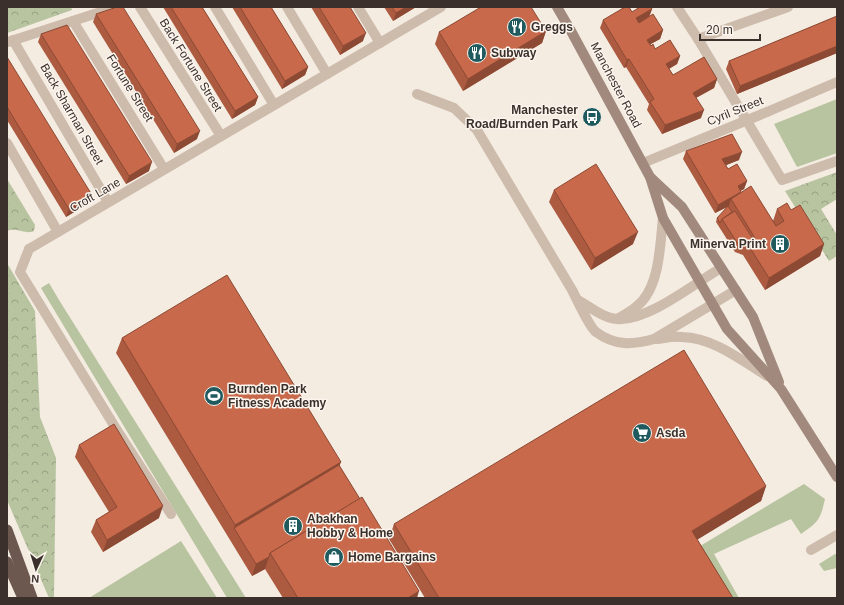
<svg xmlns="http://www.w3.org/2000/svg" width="844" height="605" viewBox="0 0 844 605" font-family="Helvetica,sans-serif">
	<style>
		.grass { fill: #b8c4a0 }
		.forest { fill: url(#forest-crowns) }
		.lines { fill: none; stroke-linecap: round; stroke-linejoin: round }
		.service { stroke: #cdbbac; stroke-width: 10 }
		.pedestrian { stroke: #cdbbac; stroke-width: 10 }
		.minor { stroke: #cdbbac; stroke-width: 10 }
		.secondary { stroke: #a18a7d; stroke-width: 10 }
		.trunk { stroke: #6c584f; stroke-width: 11 }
		.wall { fill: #ac5a40 }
		.shaded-wall { fill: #8c4a34 }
		.building { fill: #c8694b; stroke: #8c4a34 }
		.labels { text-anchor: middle; stroke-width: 3; stroke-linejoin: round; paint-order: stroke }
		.poi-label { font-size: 12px; font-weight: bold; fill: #3b302b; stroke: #fbf5ee; text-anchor: start }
		.street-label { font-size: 12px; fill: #3b302b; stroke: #fbf5ee }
	</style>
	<defs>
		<pattern id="forest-crowns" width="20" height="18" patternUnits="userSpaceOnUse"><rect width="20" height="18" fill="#b8c4a0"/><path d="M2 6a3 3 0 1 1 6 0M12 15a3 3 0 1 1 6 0" fill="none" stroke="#97a083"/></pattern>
	</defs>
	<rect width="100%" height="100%" fill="#f4ebe1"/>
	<g class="grass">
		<path d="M837,99V153L797,167L774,124Z"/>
		<path d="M49,283L59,300L246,598H227L41,288Z"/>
		<path d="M804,484L825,499C820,521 818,522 801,534L791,519L714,554L739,598H727L695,549Z"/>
		<path d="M181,541L217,598H89Z"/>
		<path d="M835,554H837V568L824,571L819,564Z"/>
	</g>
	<g class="forest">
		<path d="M7,7H71L72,10L7,33Z"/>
		<path d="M837,172V199L821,209L837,235V256L829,261L785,191Z"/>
		<path d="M7,179L35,225L34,231C26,235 16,227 7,231Z"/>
		<path d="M7,263L35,311L40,417L56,458L54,598H49L7,500Z"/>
	</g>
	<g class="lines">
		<g class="service">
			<path d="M140,7L221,136"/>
			<path d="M287,7L327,74"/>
			<path d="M677,7L698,39L782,180L837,161"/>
			<path d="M698,39L788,7"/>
			<path d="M13,40L108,202"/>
			<path d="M8,42L116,7"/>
			<path d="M417,94L454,108L477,130C509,183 540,237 572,290C577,299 589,327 596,332C615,346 632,345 654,339L736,290"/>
			<path d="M29,249L20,272L115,427L171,514"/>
			<path d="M578,300C590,307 603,318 617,319C647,322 695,283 721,268"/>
			<path d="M619,318C625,314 632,311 637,306C660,288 660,244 663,218"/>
			<path d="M657,339C665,338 674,336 682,337C714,338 741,360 767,376"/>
			<path d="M811,550L837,535"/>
		</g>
		<path class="pedestrian" d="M767,112L837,82"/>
		<g class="minor">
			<path d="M215,7L274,105"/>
			<path d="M358,7L380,43"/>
			<path d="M73,21L164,169"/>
			<path d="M7,143L58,232"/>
			<path d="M643,163L767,112"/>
			<path d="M29,249L441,7"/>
		</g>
		<g class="secondary">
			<path d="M557,7L571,31L650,177L663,218L727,329L781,389L837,477"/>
			<path d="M650,177L682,207L753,317L779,382"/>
		</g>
		<g class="trunk">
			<path d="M7,530L32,598"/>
			<path d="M7,562L23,598"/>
		</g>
	</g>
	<g class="wall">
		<path d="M163,7H202L258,97L255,105L232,119Z"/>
		<path d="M232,7H271L308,67L305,75L282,89Z"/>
		<path d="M311,7H350L363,41L340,55Z"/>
		<path d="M384,7H416L393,21Z"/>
		<path d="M652,9L649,17L663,30L660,39L650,44L655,49L680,56L677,64L669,69L673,75L717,79L714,88L696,98L701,118L662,134L647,110L649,104L626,67L624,68L600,28L603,20L632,12Z"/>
		<path d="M96,14L197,139L174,153L93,22Z"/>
		<path d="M837,16V53L737,94L726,69L729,61Z"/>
		<path d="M546,31L542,43L463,91L435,44L439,32Z"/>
		<path d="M41,34L149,171L126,184L38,42Z"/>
		<path d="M7,57L89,203L66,217L7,120Z"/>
		<path d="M686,151L739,160L726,165L728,169L747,181L744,189L740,191L741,192L773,221L777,209L791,210L824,244L820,256L765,290L743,255L735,252L716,222L717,218L729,206L715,213L683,159Z"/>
		<path d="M554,190L633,244L591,270L549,202Z"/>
		<path d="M122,338L341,462L339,465L417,598H283L265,569L252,576L116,353Z"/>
		<path d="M79,445L159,518L103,552L91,532L96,520L109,512L75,457Z"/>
		<path d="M766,486L761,501L697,539L733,598H425L389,539L394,524Z"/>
	</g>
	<g class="shaded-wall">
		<path d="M406,7H416L393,21L396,13Z"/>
		<path d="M652,9L649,17L633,26L636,18Z"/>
		<path d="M663,30L660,39L644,48L647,40Z"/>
		<path d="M546,31L542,43L463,91L468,79Z"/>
		<path d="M366,33L363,41L340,55L343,46Z"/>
		<path d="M837,46V53L737,94L740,86Z"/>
		<path d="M680,56L677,64L663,72L666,64Z"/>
		<path d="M629,59L626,67L624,68L627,60Z"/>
		<path d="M308,67L305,75L282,89L285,81Z"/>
		<path d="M717,79L714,88L690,101L693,93Z"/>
		<path d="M258,97L255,105L232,119L235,111Z"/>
		<path d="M704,110L701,118L662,134L665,125Z"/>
		<path d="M200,131L197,139L174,153L177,144Z"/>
		<path d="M742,152L739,160L719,168L722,159Z"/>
		<path d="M152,162L149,171L126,184L129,176Z"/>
		<path d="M747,181L744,189L735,194L738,186Z"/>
		<path d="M741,192L731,199L729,206L715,213L718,205Z"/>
		<path d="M92,195L89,203L66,217L69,209Z"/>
		<path d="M638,232L633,244L591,270L595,258Z"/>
		<path d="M824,244L820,256L765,290L769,278Z"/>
		<path d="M341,462L335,477L234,528L235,525Z"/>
		<path d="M766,486L761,501L687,546L692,531Z"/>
		<path d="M163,506L159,518L103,552L107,540Z"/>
		<path d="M269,557L265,569L252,576L256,564Z"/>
		<path d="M419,591L417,598H408Z"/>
	</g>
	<g class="building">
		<path d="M117,7H123L200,131L177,144L96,14Z"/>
		<path d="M171,7H202L258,97L235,111Z"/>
		<path d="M240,7H271L308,67L285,81Z"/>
		<path d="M319,7H350L366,33L343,46Z"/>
		<path d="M392,7H406L396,13Z"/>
		<path d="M481,7H531L546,31L468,79L439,32Z"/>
		<path d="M625,7H629L632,12L640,7H651L652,9L636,18L639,23L653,14L663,30L647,40L651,46L653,44L655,49L670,40L680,56L666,64L673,75L704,57L717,79L693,93L704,110L665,125L650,102L654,99L629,59L627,60L603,20Z"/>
		<path d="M837,16V46L740,86L729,61Z"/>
		<path d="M67,25L152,162L129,176L41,34Z"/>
		<path d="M7,57L92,195L69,209L7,107Z"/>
		<path d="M732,134L742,152L722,159L728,169L737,164L747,181L738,186L741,192L718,205L686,151Z"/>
		<path d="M596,164L638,232L595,258L554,190Z"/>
		<path d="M751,186L776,226L784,221L777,209L787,203L791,210L800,205L824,244L769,278L747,243L755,238L731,199Z"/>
		<path d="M728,206L732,212L722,219L720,223L717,218Z"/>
		<path d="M735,211L753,239L747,243L746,246L738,244L722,219Z"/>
		<path d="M227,275L341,462L235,525L122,338Z"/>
		<path d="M684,350L766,486L692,531L733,598H439L394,524Z"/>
		<path d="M114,424L163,506L107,540L96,520L117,507L79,445Z"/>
		<path d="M339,465L360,499L270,553L269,557L256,564L234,528Z"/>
		<path d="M362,497L419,591L408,598H298L270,553Z"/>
	</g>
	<defs>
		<symbol id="restaurant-disc" viewBox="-11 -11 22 22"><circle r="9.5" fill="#1f5a5e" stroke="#fbf5ee"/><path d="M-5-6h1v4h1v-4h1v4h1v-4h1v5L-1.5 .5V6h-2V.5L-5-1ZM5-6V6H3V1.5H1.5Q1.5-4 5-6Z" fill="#fff"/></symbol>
		<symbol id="bus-disc" viewBox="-11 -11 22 22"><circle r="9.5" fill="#1f5a5e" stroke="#fbf5ee"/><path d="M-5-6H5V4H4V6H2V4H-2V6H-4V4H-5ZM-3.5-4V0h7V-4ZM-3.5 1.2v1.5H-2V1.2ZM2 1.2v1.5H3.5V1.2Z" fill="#fff"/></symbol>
		<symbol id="building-disc" viewBox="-11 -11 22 22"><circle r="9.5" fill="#1f5a5e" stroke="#fbf5ee"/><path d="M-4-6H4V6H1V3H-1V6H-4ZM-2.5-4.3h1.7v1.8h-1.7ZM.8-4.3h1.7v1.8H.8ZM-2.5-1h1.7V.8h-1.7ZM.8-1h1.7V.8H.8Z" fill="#fff"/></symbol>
		<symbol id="stadium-disc" viewBox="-11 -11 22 22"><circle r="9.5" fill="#1f5a5e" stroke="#fbf5ee"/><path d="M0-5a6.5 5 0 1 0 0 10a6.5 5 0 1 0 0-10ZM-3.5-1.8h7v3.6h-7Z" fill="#fff"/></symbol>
		<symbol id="supermarket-disc" viewBox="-11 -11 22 22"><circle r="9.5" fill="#1f5a5e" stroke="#fbf5ee"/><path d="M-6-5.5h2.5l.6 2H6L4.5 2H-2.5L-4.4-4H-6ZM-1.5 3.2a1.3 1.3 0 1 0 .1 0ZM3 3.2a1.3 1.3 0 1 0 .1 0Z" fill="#fff"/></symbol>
		<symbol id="shop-disc" viewBox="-11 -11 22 22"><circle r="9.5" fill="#1f5a5e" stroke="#fbf5ee"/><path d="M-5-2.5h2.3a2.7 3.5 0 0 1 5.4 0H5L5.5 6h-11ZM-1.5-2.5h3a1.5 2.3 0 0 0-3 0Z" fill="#fff"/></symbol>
	</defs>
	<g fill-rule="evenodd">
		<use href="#restaurant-disc" x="506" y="16" width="22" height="22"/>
		<use href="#restaurant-disc" x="466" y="42" width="22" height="22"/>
		<use href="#bus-disc" x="581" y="106" width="22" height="22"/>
		<use href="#building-disc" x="769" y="233" width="22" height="22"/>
		<use href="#stadium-disc" x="203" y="385" width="22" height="22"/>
		<use href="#supermarket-disc" x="631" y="422" width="22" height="22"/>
		<use href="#building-disc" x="282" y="515" width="22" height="22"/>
		<use href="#shop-disc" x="323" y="546" width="22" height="22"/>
	</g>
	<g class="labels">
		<g class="poi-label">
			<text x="531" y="31">Greggs</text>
			<text x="491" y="57">Subway</text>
			<text x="578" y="114" text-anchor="end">Manchester<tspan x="578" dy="14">Road/Burnden Park</tspan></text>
			<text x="766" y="248" text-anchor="end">Minerva Print</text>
			<text x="228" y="393">Burnden Park<tspan x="228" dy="14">Fitness Academy</tspan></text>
			<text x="656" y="437">Asda</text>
			<text x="307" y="523">Abakhan<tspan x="307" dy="14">Hobby &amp; Home</tspan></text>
			<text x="348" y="561">Home Bargains</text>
		</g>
		<g class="street-label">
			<text transform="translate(191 65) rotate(58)" y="4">Back Fortune Street</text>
			<text transform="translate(616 85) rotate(62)" y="4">Manchester Road</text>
			<text transform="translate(130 88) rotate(58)" y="4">Fortune Street</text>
			<text transform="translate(735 111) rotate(-22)" y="4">Cyril Street</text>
			<text transform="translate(72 114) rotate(60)" y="4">Back Sharman Street</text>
			<text transform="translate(95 195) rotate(-30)" y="4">Croft Lane</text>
		</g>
	</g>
	<rect width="844" height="605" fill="none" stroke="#3b302b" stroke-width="16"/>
	<g transform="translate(36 569) rotate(184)" stroke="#fbf5ee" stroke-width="3" paint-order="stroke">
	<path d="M0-3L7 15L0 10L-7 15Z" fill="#3b302b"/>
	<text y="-6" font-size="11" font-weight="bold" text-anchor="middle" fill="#3b302b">N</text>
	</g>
	<path d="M700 34v6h60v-6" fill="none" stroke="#3b302b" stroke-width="2"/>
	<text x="706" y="34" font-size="12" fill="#3b302b" stroke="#fbf5ee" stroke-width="3" paint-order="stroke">20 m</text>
</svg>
